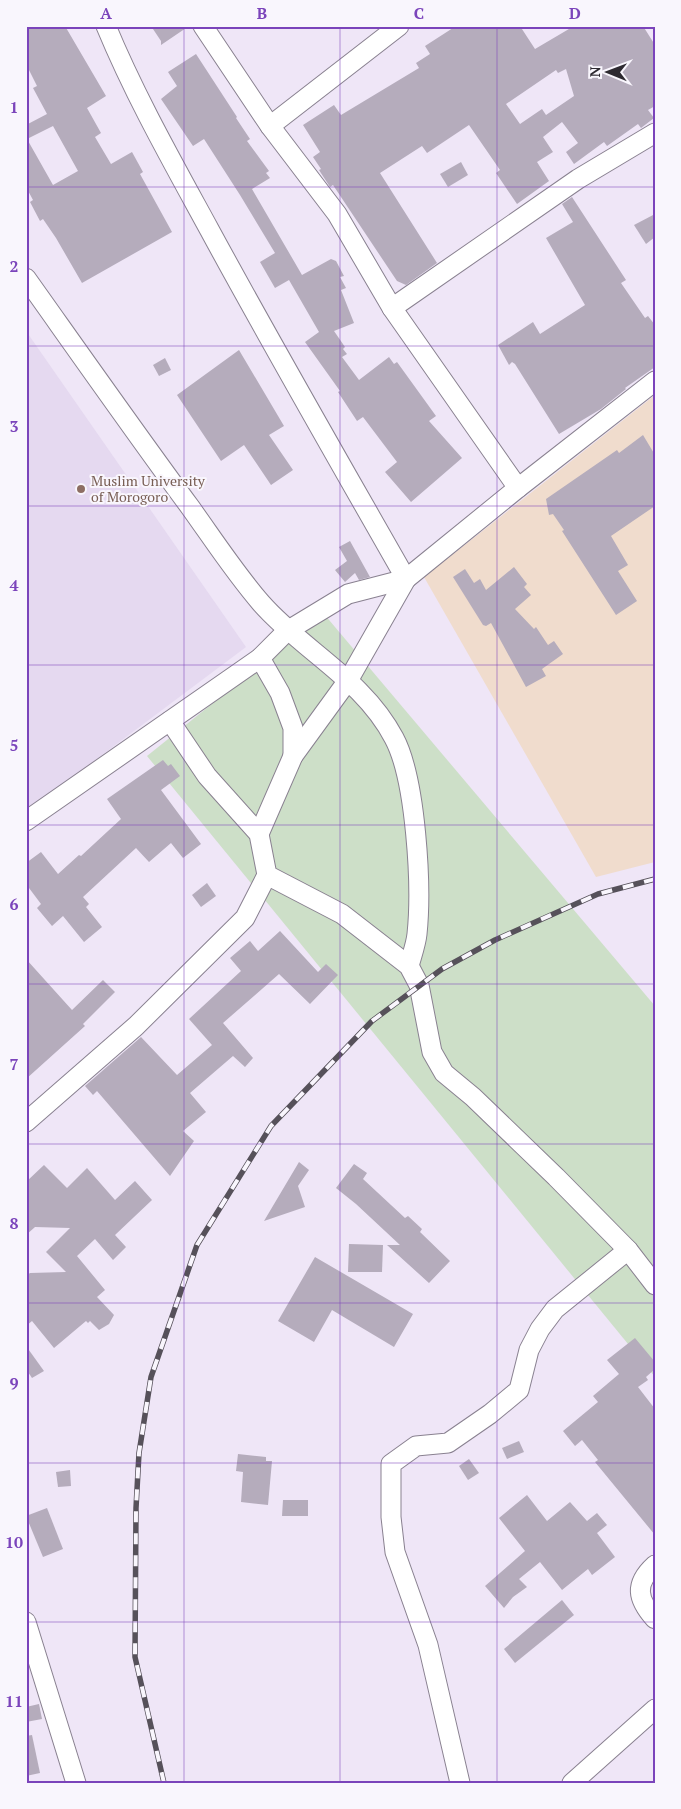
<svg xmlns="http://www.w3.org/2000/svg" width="681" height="1809" viewBox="0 0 681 1809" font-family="'PT Serif',serif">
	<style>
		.built { fill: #e5d9f0 }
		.industrial { fill: #f0dccd }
		.green { fill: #cddfc8 }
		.building { fill: #b5acbc; fill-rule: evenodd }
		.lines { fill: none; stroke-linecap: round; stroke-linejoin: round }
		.minor-casing { stroke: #898190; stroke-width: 21 }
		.minor { stroke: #fff; stroke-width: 19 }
		.rail-casing { stroke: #56515a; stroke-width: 5.5 }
		.rail { stroke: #f9f6fd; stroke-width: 4; stroke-dasharray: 11; stroke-linecap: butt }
		.grid { fill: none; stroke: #7b44bb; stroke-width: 1; stroke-opacity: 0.55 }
		.education-dot { fill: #8d6e63; stroke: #f9f6fd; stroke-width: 2 }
		.labels { text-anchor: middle; stroke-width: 4; stroke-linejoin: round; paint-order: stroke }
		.education-label { font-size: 14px; fill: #785e54; stroke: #f9f6fd; text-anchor: start }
		.neatline { fill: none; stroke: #7b44bb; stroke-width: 2 }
		.grid-label { font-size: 16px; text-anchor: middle; font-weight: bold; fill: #7b44bb }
	</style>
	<rect width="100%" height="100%" fill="#efe6f7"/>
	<path class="built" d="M26,331L246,647L26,812Z"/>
	<path class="industrial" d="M655,395V862L596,877L424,577Z"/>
	<path class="green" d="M324,614L655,1006V1377L147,756Z"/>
	<g class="building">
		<path d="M32,26H65L106,96L87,108L101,133L95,137L111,164L132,152L143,172L140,174L172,232L82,283L56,238L43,219L40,221L30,202L33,200L26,187V125L47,114L33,88L37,86L26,64V29ZM53,126L78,171L53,185L27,139Z"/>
		<path d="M151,26H189L161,45V41Z"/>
		<path d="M456,26H520L535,49L574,26H643L655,45V106L648,110L654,118L641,128L638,124L607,146L604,142L574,164L566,152L578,143L562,122L543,137L553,152L537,162L549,181L517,204L496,173L500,170L469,125L427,153L422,146L380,173L437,263L406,285L397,281L333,185L330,187L319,170L321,169L313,157L320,152L303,125L334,105L341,115L419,68L416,63L430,54L425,46ZM566,69L574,96L546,115L542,109L520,124L506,104L556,70L558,73Z"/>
		<path d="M196,54L237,117L236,118L250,139L247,141L269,171L266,173L270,178L252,189L302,275L331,259L336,261L344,276L340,277L346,288L341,290L354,323L334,331L345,347L343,349L347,354L342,357L359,380L389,357L394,364L397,362L436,416L429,421L462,458L411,502L385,472L397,462L363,417L357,421L338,392L340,391L305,342L319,332L289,280L275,288L260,262L275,253L240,195L204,139L193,146L161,99L177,86L168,72Z"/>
		<path d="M461,162L468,175L448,187L440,174Z"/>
		<path d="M572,197L626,280L621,283L645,318L648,316L655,325V367L625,388L626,389L601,409L559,434L515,364L512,362L509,365L498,345L533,322L540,334L585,305L546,238L573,222L562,204Z"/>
		<path d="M655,214V237L646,244L634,225Z"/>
		<path d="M239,350L284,426L269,435L293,470L271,485L244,445L221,461L177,395Z"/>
		<path d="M165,358L171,370L159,376L153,365Z"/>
		<path d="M643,435L655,455V506L611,536L628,565L618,571L637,601L616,615L562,531L564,530L553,514L549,515L546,499L617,450L619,453Z"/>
		<path d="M350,541L370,577L359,580L355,573L345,582L335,570L347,561L339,547Z"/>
		<path d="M514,567L527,584L524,587L531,595L515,609L534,629L536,627L548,645L554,641L563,654L542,669L546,676L526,687L491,623L486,626L483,625L453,577L465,569L474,583L480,579L486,590Z"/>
		<path d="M163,760L168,766L171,764L180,776L161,790L201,844L183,858L171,843L149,862L136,848L83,897L89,904L86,907L102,927L84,942L63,916L52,926L37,908L41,904L26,884V863L41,852L58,874L79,855L81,856L121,819L107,799Z"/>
		<path d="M207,883L216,896L201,907L192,895Z"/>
		<path d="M280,931L318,972L326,964L338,975L310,1004L279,974L223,1023L253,1058L245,1067L233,1056L190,1093L206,1112L183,1131L194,1141L170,1176L97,1091L93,1095L85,1086L141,1037L177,1075L212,1045L189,1019L241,971L230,958L250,941L258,951Z"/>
		<path d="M26,959L72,1010L103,980L115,992L83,1024L85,1026L26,1079Z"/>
		<path d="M299,1162L309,1170L298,1186L305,1207L264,1221Z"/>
		<path d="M354,1164L367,1173L363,1179L405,1218L408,1216L422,1229L420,1232L450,1261L429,1283L387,1245H400L356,1204L336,1188Z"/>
		<path d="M44,1165L67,1188L87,1168L115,1200L135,1181L152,1200L115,1235L126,1247L113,1260L95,1239L77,1256L105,1290L97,1297L114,1315L109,1324L99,1330L90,1321L88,1323L86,1321L54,1348L32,1321L26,1326V1276L30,1273L66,1272L46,1252L70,1228L35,1227L26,1235V1182Z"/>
		<path d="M349,1244L383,1245L382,1272H348Z"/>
		<path d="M315,1257L413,1314L394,1347L332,1310L314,1342L278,1321Z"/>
		<path d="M635,1338L655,1362V1369L646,1377L648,1380L638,1387L655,1409V1535L595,1462L598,1460L582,1440L575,1446L563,1431L598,1402L593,1396L619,1374L607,1360Z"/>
		<path d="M26,1346L44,1371L32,1378L26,1369Z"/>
		<path d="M519,1441L524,1452L507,1459L502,1448Z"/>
		<path d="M238,1454L266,1457V1461H272L268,1505L241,1502L243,1472L236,1471Z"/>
		<path d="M469,1459L479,1473L468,1480L459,1466Z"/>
		<path d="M70,1470L71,1486L58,1487L56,1472Z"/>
		<path d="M527,1495L547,1521L570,1502L587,1521L597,1513L607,1525L597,1533L615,1557L592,1575L588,1569L562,1590L540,1562L519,1579L527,1587L513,1597L504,1608L485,1586L525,1551L499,1518Z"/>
		<path d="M283,1500H308V1516H282Z"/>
		<path d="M47,1508L63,1549L43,1557L26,1516Z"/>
		<path d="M562,1600L574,1615L515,1663L504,1649Z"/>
		<path d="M39,1704L42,1719L26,1722V1707Z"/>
		<path d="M32,1735L40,1773L26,1776V1736Z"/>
	</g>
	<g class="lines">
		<defs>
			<g id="minor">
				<path d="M106,26C135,96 173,163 209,229C273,347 340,463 406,579L349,679L293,756L259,834"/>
				<path d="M203,26L270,126L337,214L392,308L518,488"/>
				<path d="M270,126L399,26"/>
				<path d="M26,278C80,354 134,431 190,507C213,539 235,573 261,603C303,651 363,679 394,738C416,779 422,886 417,934C416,944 412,955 409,966"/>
				<path d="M392,308L578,179L655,133"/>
				<path d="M260,658L280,693L293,728V756"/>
				<path d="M170,721L207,776L259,834L267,875L342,914L409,966L419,985L432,1052L444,1073L473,1097L556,1177L628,1250L655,1285"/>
				<path d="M26,821L260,658L287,631L348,594L406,579L518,488L655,381"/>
				<path d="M26,1122L136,1026L245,918L267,875"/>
				<path d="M655,1565C634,1584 637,1599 655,1619"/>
				<path d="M26,1622L76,1783"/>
				<path d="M460,1783L428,1645L395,1552L391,1517V1464L416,1446L448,1443L490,1414L519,1390L529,1350L540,1329L555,1309L628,1250"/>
				<path d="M572,1783L655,1709"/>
			</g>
		</defs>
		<use href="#minor" class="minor-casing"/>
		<use href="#minor" class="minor"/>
		<defs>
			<path id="rail" d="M164,1783L135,1657L136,1508L139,1453L151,1377L197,1245L271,1126L372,1021L442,969L495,940L598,894L655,879"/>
		</defs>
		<use href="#rail" class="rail-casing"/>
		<use href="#rail" class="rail"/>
	</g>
	<path class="grid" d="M184,26V1783M340,26V1783M497,26V1783M26,187H655M26,346H655M26,506H655M26,665H655M26,825H655M26,984H655M26,1144H655M26,1303H655M26,1463H655M26,1622H655"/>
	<circle class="education-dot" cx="81" cy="489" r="5"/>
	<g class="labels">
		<g class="education-label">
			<text x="91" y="486">Muslim University<tspan x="91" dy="16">of Morogoro</tspan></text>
		</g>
	</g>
	<rect width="681" height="1809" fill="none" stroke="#f9f6fd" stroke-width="55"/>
	<g transform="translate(608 72) rotate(271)" stroke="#f9f6fd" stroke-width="4" paint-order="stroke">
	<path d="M0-4L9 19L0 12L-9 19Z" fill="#2d2930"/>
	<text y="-8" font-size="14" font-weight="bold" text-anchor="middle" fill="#2d2930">N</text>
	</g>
	<rect x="28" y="28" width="626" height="1754" class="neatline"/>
	<g class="grid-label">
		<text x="106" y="19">A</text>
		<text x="262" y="19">B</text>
		<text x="419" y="19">C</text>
		<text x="575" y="19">D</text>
		<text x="14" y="113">1</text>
		<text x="14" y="272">2</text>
		<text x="14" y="432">3</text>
		<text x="14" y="591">4</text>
		<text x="14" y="751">5</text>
		<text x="14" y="910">6</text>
		<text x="14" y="1070">7</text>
		<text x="14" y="1229">8</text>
		<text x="14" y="1389">9</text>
		<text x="14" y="1548">10</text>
		<text x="14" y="1707">11</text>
	</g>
</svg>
